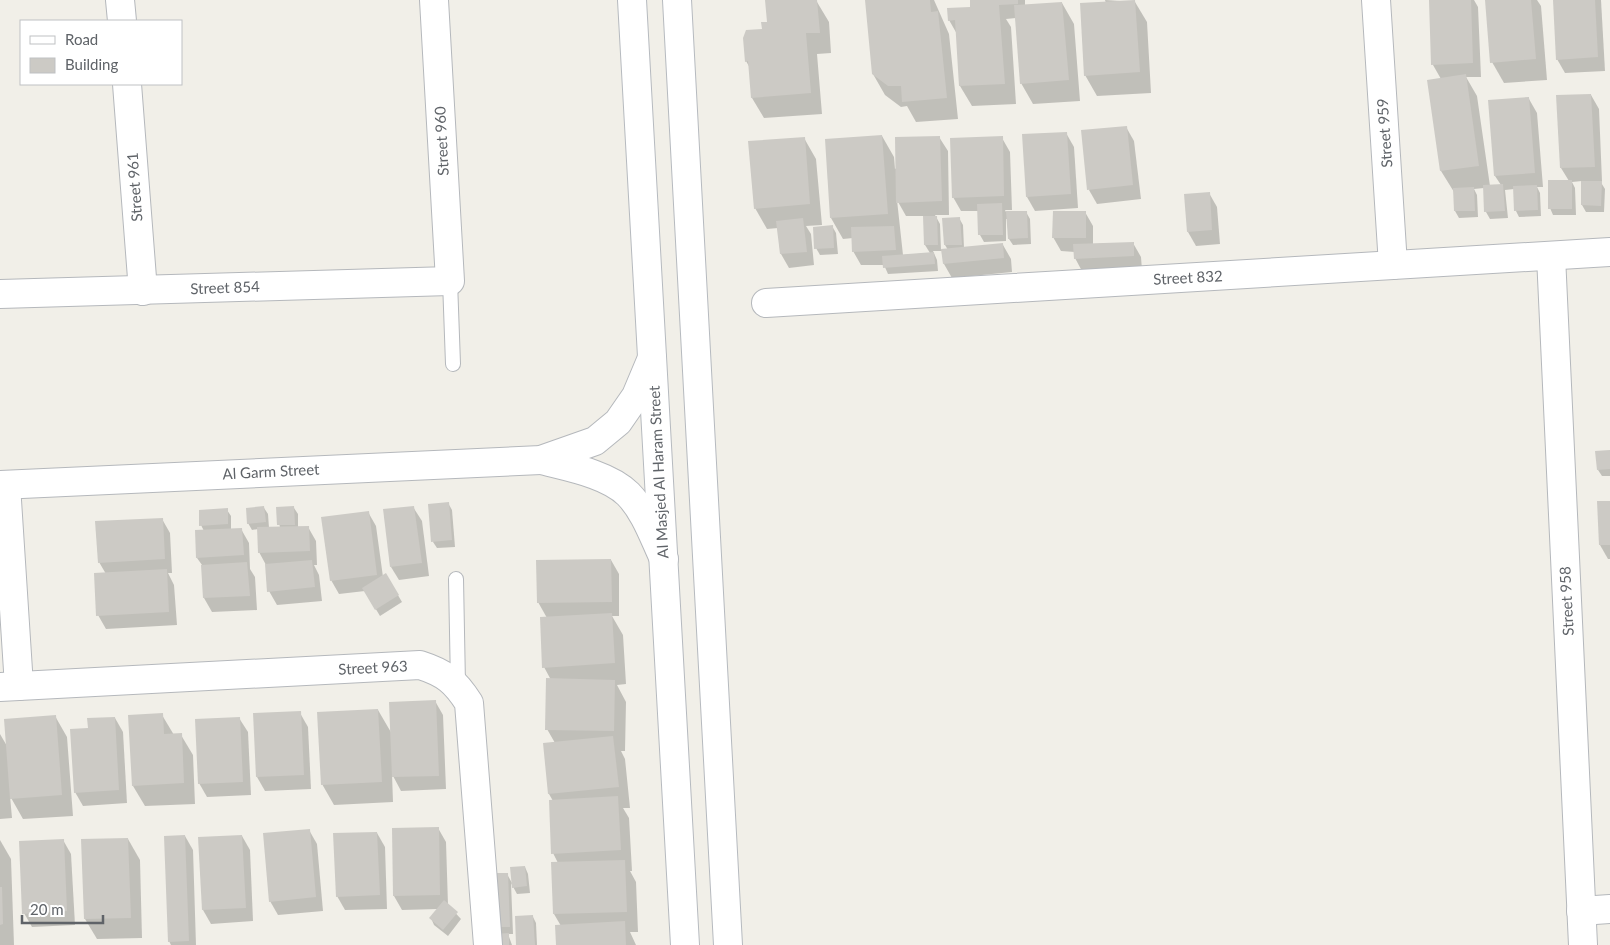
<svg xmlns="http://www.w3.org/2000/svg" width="1610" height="945" viewBox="0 0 1610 945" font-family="Lato,sans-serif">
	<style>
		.shadow { fill: #0003; fill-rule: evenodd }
		.building { fill: #cccac5 }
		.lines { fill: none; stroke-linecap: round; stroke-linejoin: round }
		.lane-casing { stroke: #b5b8bc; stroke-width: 16 }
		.street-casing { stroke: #b5b8bc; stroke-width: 30 }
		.secondary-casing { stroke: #b6babf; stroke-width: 30 }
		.lane { stroke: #fff; stroke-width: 14 }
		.street { stroke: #fff; stroke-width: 28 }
		.secondary { stroke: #fff; stroke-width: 28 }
		.labels { text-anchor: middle; stroke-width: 4; stroke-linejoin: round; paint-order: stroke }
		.street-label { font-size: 15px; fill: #5f6368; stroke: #fff }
	</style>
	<rect width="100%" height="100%" fill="#f1efe8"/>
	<g class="shadow">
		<path d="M766,0H812L817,2L829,22L831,53L817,54L822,114L764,118L752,98L750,68L746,61L768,23Z"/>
		<path d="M866,0H934L949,34L958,119L916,122L907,106L901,107L885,95L873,74Z"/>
		<path d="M971,0H1025V6L1062,3L1074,24L1080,101L1033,104L1021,83L1016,18L1006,19L1011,27L1016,104L972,106L960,86L957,34L949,20L973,8Z"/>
		<path d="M1105,0L1135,2L1147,22L1151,93L1097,96L1085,75L1106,3Z"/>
		<path d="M1430,0H1474L1478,7L1481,77H1466L1477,96L1490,186L1501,185L1495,176L1529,99L1537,113L1543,187H1537L1540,193L1541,216L1519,217L1516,211L1514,189L1505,190L1508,218L1490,219L1486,212L1484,188L1474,189L1477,195L1478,217L1459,218L1455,211L1454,192L1441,171L1428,81L1441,79L1433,65Z"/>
		<path d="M1487,0H1537L1541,6L1547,80L1504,83L1492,62Z"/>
		<path d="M1554,0H1601L1605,71L1565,73L1557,59Z"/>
		<path d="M1591,95L1599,109L1602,181H1600L1605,189L1604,212H1586L1582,205V181L1572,182L1575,188L1576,215H1553L1550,208L1569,181L1561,168L1557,96Z"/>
		<path d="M1126,127L1134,141L1141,199L1097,204L1089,190Z"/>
		<path d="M1066,133L1074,147L1078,208L1035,211L1027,197Z"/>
		<path d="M882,136L894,157L895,169L939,137L948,151L949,215H935L940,224L941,250H948L945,245L943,219L959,218L963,225L964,248L1003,245L1011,259L1012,272L952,278L944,264L943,251H933L937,260L938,271L888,274L884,265H861L853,251V238L843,239L831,218ZM897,200L906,216H924L925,245L930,253L903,255Z"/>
		<path d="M804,138L816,159L822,225L806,226L811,234L814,265L789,268L781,254L778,228L767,229L755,208Z"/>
		<path d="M1002,138L1010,152L1012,210H1005L1006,212H1026L1030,219L1031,244L1013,245L1009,239L1008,219H1006V241L984,242L980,235L979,211H961L953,197Z"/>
		<path d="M1209,193L1217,207L1220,244L1196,246L1188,232Z"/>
		<path d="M1085,212L1093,226V244L1133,243L1141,257L1142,270L1083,273L1075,258V252L1061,251L1053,237Z"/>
		<path d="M832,226L836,233L838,254L820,255L816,248Z"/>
		<path d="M1610,451V476H1602L1598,470Z"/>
		<path d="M1610,502V559H1608L1600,545Z"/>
		<path d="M448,503L452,510L455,547L437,548L433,542Z"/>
		<path d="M413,507L422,521L429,576L399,580L391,567Z"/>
		<path d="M264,508L268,514L269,528H280L277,508H294L298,514V527H308L316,541L317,565H314L319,575L322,601L277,605L269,591L266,565L259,552L258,529L252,530L248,523Z"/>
		<path d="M227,510L231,516V529H241L249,543L250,569L255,577L257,610L212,612L204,598L202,565L197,558L204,531L201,525Z"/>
		<path d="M368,512L376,526L383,577L386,575L402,602L380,616L365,591L339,594L331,580Z"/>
		<path d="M162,519L170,533L172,573H168L174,585L177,625L106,629L98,615L106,574L99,562Z"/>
		<path d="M611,560L619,574V616H612L623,635L626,684L617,685L626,702L625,751H621L625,759L630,808H623L629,818L632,871H630L636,882L638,932H630L636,945H558L561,926L554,914L558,863L553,853V801L549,794L555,743L547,729L551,680L544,667L547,618L538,602Z"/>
		<path d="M435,701L443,715L446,789L401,791L392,774L393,802L334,805L322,784L378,710L392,734Z"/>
		<path d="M300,713L308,727L311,789L265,791L257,777Z"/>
		<path d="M162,715L174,735H181L193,755L195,804L145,806L133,786Z"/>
		<path d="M55,716L67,737L73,816L23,819L10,796L12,818L0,819V734L7,746Z"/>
		<path d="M115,718L123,732L127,803L83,806L75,792L89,729Z"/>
		<path d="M239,718L248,732L251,795L207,797L199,783Z"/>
		<path d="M438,828L446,842L448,905L461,919L448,936L434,925L431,918L438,909L402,910L394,896L393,829Z"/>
		<path d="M309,830L317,844L323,911L278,915L270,901Z"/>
		<path d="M377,833L385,847L387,909L345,910L337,896Z"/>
		<path d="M185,836L193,850L196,945H171L169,941Z"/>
		<path d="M242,836L250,850L253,921L211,924L203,910Z"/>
		<path d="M128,839L140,860L142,938L97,939L85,919Z"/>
		<path d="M0,840L11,859L14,945H0Z"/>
		<path d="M63,840L71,854L75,925L32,927L24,913Z"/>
		<path d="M525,867L528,874L530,893L517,894L511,883L513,934H508L512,945H496V927L507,874L513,885Z"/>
		<path d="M533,917L536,923L537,945H518Z"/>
	</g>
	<g class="building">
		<path d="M765,0H817L820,33H806L811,93L751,98L748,61L745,62L743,38L746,30L762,29L761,22H767Z"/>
		<path d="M865,0H930L931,12L938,11L947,98L902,102L901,86H888L872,74Z"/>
		<path d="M970,0H1018V4L999,5L1005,84L959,86L955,20L948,21L947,8L970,7Z"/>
		<path d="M1135,0L1140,72L1084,76L1080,3Z"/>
		<path d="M1429,0H1471L1473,63L1431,65Z"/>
		<path d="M1485,0H1531L1536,59L1490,63Z"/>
		<path d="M1553,0H1595L1598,57L1556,60Z"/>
		<path d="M1062,2L1069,80L1020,84L1014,5Z"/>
		<path d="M1466,74L1479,166L1440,171L1427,80Z"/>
		<path d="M1591,94L1595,167L1560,168L1556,95Z"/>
		<path d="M1529,97L1535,173L1494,176L1488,100Z"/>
		<path d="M1127,126L1133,185L1087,190L1081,130Z"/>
		<path d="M1067,132L1071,194L1026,197L1022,134Z"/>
		<path d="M882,135L888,214L830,218L825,139Z"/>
		<path d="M940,136L942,201L896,203L895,137Z"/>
		<path d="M1003,136L1004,196L952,198L950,138Z"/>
		<path d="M805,137L810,204L754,209L748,141Z"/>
		<rect x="1548" y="180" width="24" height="29"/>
		<path d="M1581,181H1602L1601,206L1581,205Z"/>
		<path d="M1503,184L1505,211L1484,212L1483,185Z"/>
		<path d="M1537,185L1538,210L1514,211L1513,186Z"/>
		<path d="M1474,187L1475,211H1454L1453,188Z"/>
		<path d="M1210,192L1212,230L1187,232L1184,194Z"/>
		<path d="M1002,203L1003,235H978L977,204Z"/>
		<path d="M1006,211H1027L1028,238L1008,239Z"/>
		<path d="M1053,211H1086V238H1052Z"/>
		<path d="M923,216H937L938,245H924Z"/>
		<path d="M960,217L962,245H944L942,218Z"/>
		<path d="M803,218L807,252L780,254L776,221Z"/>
		<path d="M833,225L834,248L814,249L813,227Z"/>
		<path d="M894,226L896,250L852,252L851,227Z"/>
		<path d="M1134,242V256L1074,259L1073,244Z"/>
		<path d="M1003,243L1004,258L943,264L941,249Z"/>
		<path d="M934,252L935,264L883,268L882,256Z"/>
		<path d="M1610,450V469L1597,470L1595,451Z"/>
		<path d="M1597,501H1610V545H1599Z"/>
		<path d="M449,502L452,540L431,542L428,504Z"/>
		<path d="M264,506L266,522L247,524L246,508Z"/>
		<path d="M294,506L295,525H277L276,507Z"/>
		<path d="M414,506L422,563L390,567L383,509Z"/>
		<path d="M228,508V524L199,526V510Z"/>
		<path d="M369,511L377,575L330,581L321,517Z"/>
		<path d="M163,518L165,559L98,563L95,521Z"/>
		<path d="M309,526L310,551L258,553L257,527Z"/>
		<path d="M242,528L244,555L196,558L195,530Z"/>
		<path d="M611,559L612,602L537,603L536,560Z"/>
		<path d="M312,560L315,587L267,592L265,564Z"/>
		<path d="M247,562L250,596L203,598L201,565Z"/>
		<path d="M167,569L169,612L96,616L94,573Z"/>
		<path d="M386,573L399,595L375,610L362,588Z"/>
		<path d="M612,613L615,663L542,668L540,617Z"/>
		<path d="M546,678L615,680L614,731L545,730Z"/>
		<path d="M436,700L439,776L392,777L389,702Z"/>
		<path d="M378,709L382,782L321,785L317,712Z"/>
		<path d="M301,711L304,775L256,777L253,713Z"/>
		<path d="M163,713L164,734L182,733L184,783L132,786L128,715Z"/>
		<path d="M56,715L62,795L10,799L4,719Z"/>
		<path d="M115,717L119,790L74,793L70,729L88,728L87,718Z"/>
		<path d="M240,717L243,782L198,784L195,719Z"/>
		<path d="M613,736L619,787L548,794L543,743Z"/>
		<path d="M618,796L621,850L551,854L549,800Z"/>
		<path d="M439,827L440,895L393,896L392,828Z"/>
		<path d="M310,829L316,897L269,902L263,833Z"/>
		<path d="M377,832L380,895L336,897L333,833Z"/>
		<path d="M185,835L189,941L168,942L164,836Z"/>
		<path d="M242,835L246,908L202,910L198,837Z"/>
		<path d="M128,838L131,918L84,919L81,839Z"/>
		<path d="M64,839L67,911L22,914L19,841Z"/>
		<path d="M625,860L627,912L553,914L551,862Z"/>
		<path d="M525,866L527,886L512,888L510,867Z"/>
		<path d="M492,873H508L510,927H495Z"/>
		<path d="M0,887H2L3,924L0,925Z"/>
		<path d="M444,900L458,912L443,930L429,918Z"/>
		<path d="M533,915L535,945H516L515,916Z"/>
		<path d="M625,921L626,945H556L555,925Z"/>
		<path d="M509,933V945H495L494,934Z"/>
	</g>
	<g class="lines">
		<defs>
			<g id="lane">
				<path d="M450,281L453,364"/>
				<path d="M456,579L458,685"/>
			</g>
			<g id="street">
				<path d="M120,0L122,21"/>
				<path d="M1376,0L1393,265"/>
				<path d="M127,84L143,291"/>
				<path d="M1551,256L1583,945"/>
				<path d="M0,294L450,281L434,0"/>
				<path d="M766,303L1610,252"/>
				<path d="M541,460C568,467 608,474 628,494C645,511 654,538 664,559"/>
				<path d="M0,485L541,460L595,441L618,422L636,396L652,358"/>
				<path d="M6,485L19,686"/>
				<path d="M0,687L420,665C445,673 455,681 469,703L488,945"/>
				<path d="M1581,911L1610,909"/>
			</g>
			<g id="secondary">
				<path d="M632,0L685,945"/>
				<path d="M677,0L728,945"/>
			</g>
		</defs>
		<use href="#lane" class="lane-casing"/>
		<use href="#street" class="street-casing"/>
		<use href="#secondary" class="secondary-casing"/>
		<use href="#lane" class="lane"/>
		<use href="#street" class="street"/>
		<use href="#secondary" class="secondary"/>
	</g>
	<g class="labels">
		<g class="street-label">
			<text transform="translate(1385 133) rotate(-94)" y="5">Street 959</text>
			<text transform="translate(442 141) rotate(-93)" y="5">Street 960</text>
			<text transform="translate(135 187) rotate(-94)" y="5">Street 961</text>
			<text transform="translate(1188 278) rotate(-3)" y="5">Street 832</text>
			<text transform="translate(225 288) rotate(-2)" y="5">Street 854</text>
			<text transform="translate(271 472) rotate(-3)" y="5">Al Garm Street</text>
			<text transform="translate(659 472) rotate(-93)" y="5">Al Masjed Al Haram Street</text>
			<text transform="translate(1567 601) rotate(-93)" y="5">Street 958</text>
			<text transform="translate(373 668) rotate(-3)" y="5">Street 963</text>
		</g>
	</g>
	<rect x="20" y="20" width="162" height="65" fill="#ffffff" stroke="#bfc1c3"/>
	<rect x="30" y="36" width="25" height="8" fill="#ffffff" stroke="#bfc1c3"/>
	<text x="65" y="45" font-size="15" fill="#5f6368">Road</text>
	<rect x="30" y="58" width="25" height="15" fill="#cccac5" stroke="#bfc1c3"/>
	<text x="65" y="70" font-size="15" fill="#5f6368">Building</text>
	<path d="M22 915v8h81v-8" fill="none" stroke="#5f6368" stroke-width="2.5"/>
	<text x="30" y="915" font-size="15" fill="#5f6368" stroke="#ffffff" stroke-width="4" paint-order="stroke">20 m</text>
</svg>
